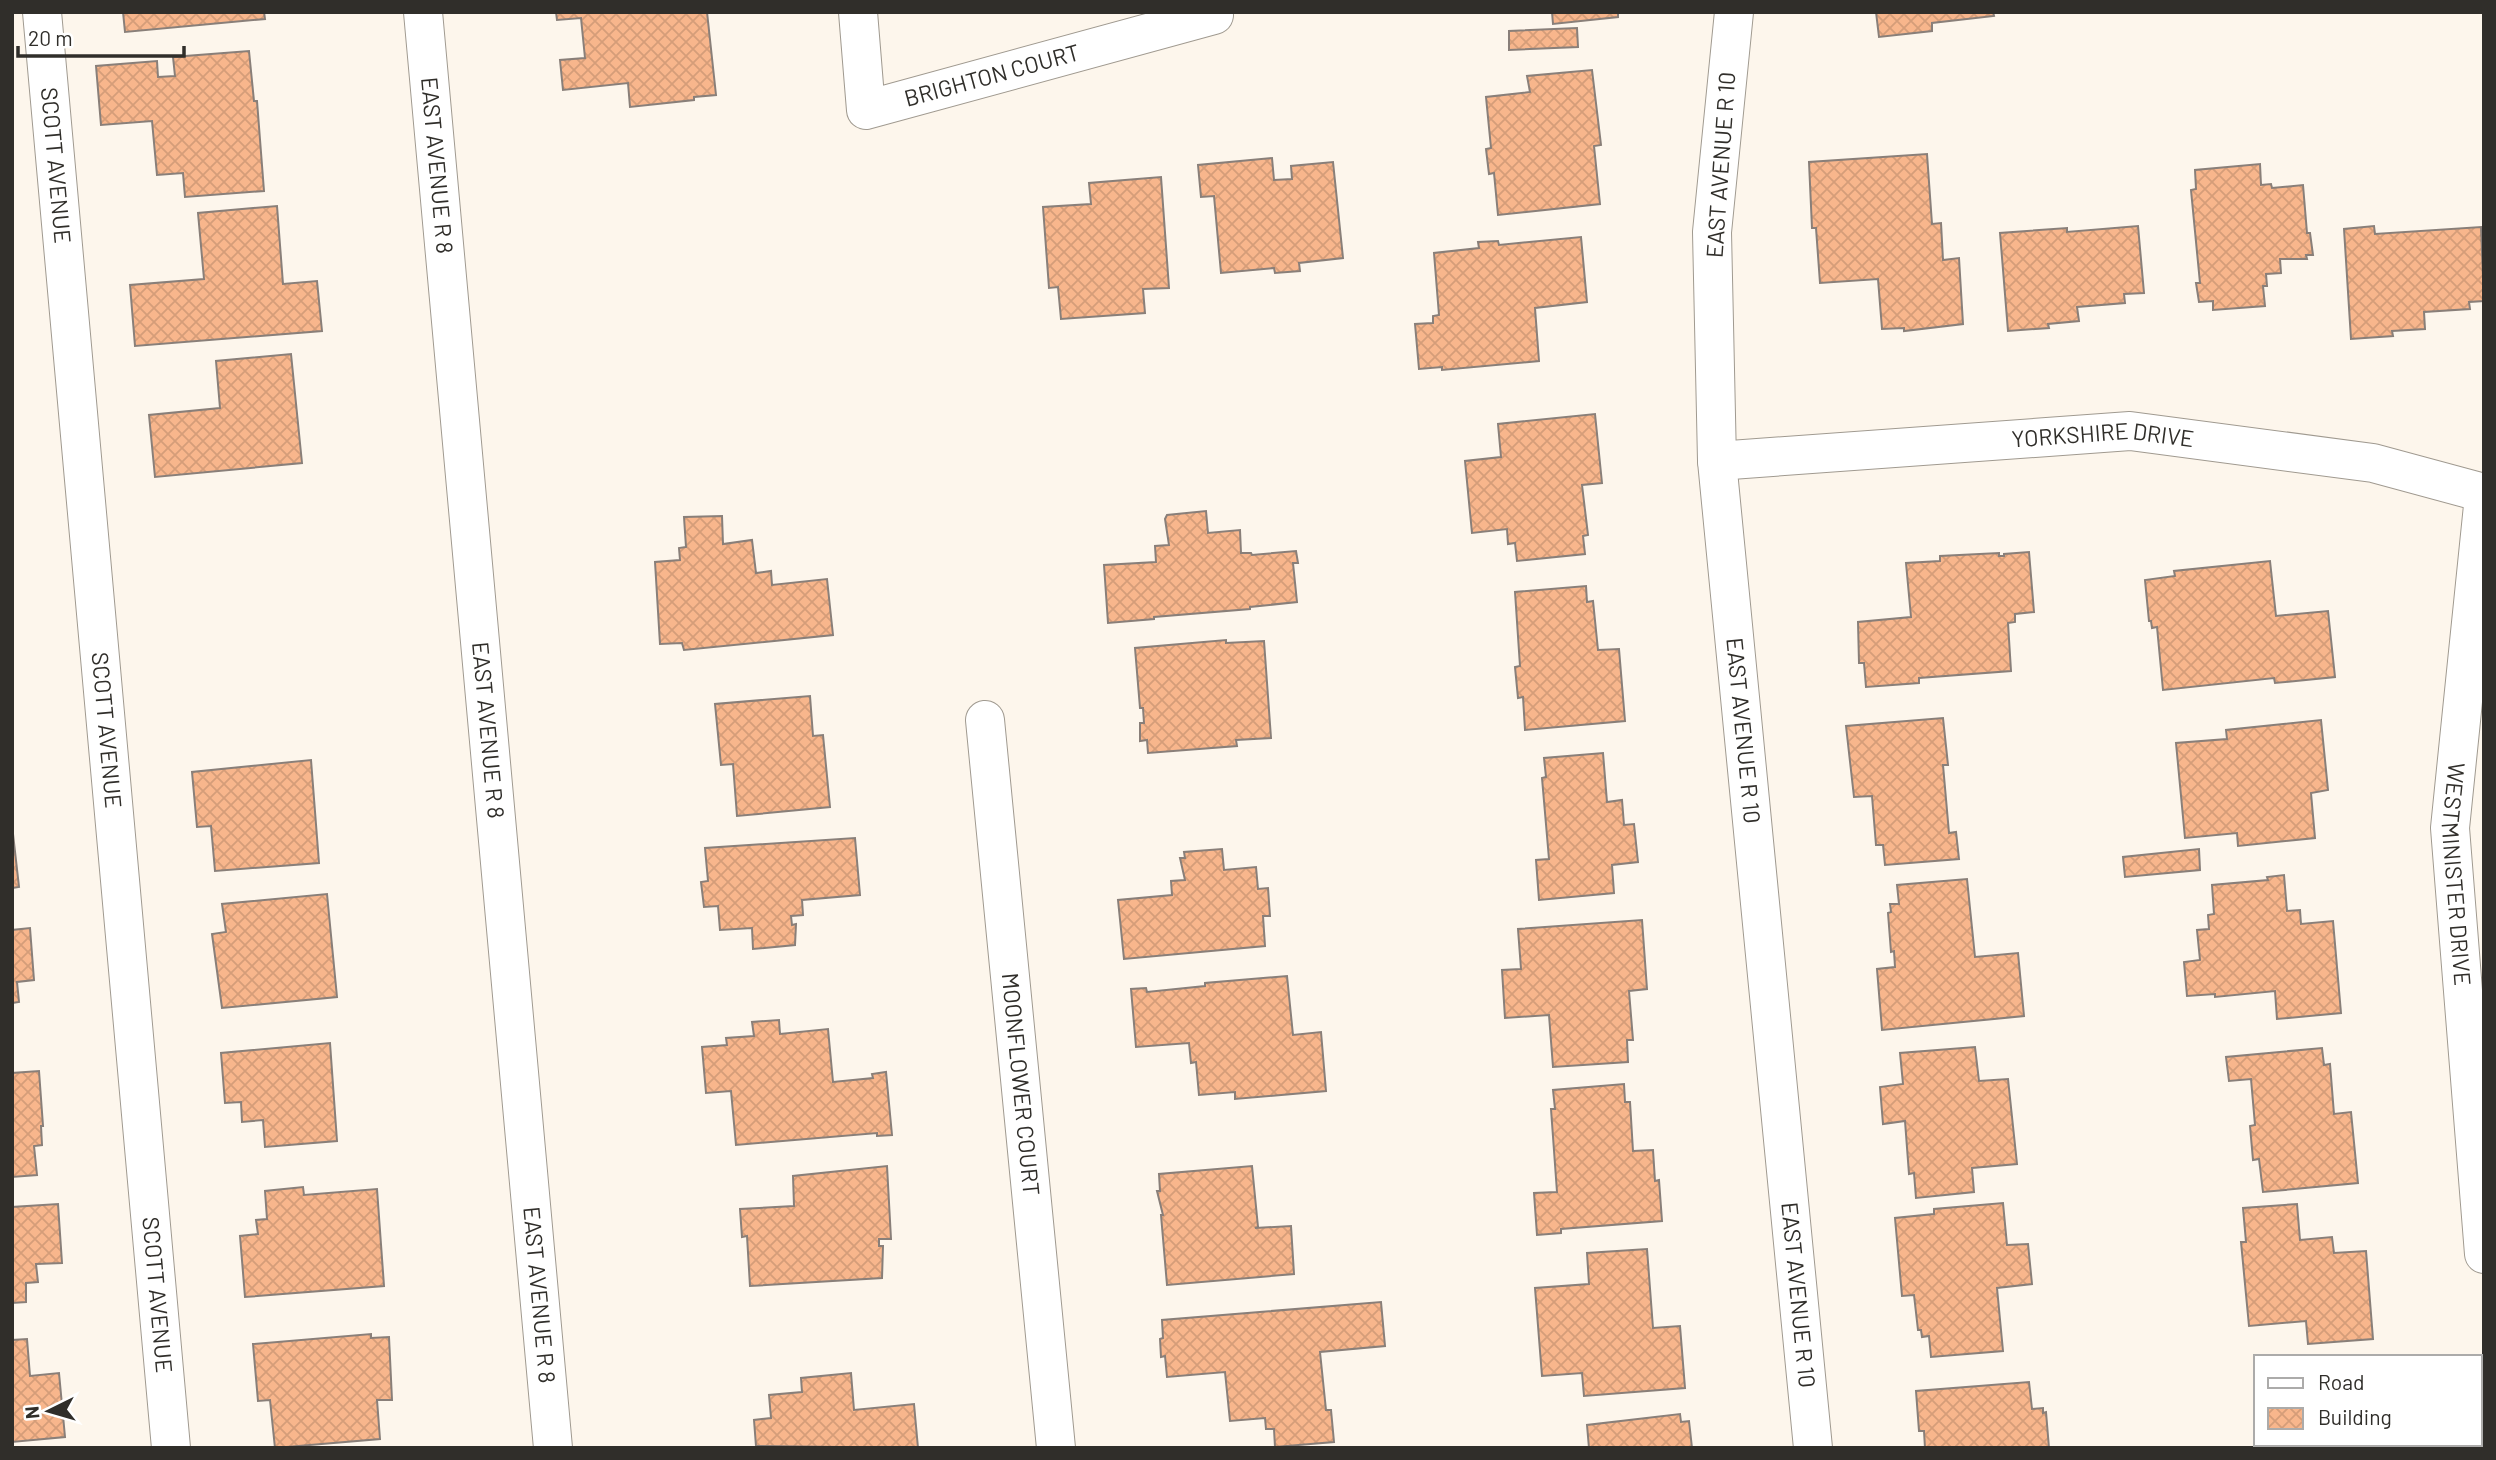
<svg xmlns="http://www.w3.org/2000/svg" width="2496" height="1460" viewBox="0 0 2496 1460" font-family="Barlow,sans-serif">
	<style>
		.building { fill: url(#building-cross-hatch); stroke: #897f79; stroke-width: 2 }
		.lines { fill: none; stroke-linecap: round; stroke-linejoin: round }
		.street-casing { stroke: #a09a90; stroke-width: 40 }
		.secondary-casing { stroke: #a09a90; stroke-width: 40 }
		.street { stroke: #fff; stroke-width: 38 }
		.secondary { stroke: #fff; stroke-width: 38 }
		.labels { text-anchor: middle; stroke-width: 6; stroke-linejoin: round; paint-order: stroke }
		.street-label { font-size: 23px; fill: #302e2a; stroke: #fff }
	</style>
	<defs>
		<pattern id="building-cross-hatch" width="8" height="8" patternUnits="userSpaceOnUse" patternTransform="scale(1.75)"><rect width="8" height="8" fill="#f8b68c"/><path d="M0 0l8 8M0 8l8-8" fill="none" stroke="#d59d79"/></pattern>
	</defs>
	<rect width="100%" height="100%" fill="#fdf6ec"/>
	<g class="building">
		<path d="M123,12H264L265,19L125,32Z"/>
		<path d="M556,12H707L716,95L694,97V100L630,107L628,83L563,90L560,60L585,58L581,18L557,20Z"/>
		<path d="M1552,12H1618V17L1553,24Z"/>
		<path d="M1876,12H1993L1994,16L1932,23V31L1879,37Z"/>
		<path d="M1577,28L1578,47L1509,50V31Z"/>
		<path d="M249,51L254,101H257L264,191L185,197L183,173L157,175L152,121L101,125L96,66L157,61L158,77L175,76L173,57Z"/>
		<path d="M1592,70L1601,145L1594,146L1600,204L1498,215L1494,173L1489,174L1486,149L1491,148L1486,97L1530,92L1527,76Z"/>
		<path d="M1927,154L1932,224L1941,223L1943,260L1959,258L1963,324L1904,331V328L1882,329L1878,279L1820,283L1816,228H1812L1809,162Z"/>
		<path d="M1272,158L1274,180L1292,179L1291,166L1333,162L1343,258L1299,263L1300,271L1275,273L1274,268L1221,273L1214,196L1201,197L1198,165Z"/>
		<path d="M2260,164L2261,185L2271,184L2272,188L2303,185L2307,233H2310L2313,255H2306L2307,259H2280L2281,273L2266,274L2267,286H2263L2265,306L2213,310V301L2199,302L2196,283H2200L2191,190L2196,189L2195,170Z"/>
		<path d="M1161,177L1169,288L1143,289L1145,313L1061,319L1058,287L1049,288L1043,207L1091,204L1089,183Z"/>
		<path d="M277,206L283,284L317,281L322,331L135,346L130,285L204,279L198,213Z"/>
		<path d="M2138,226L2144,293L2124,294L2125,303L2077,307L2079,321L2048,324L2049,328L2008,331L2000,233L2067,228V232Z"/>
		<path d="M2374,226L2375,234L2481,227L2484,301L2469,302L2470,309L2424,312L2425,329L2392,331L2393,336L2351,339L2344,229Z"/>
		<path d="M1581,237L1587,302L1535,308L1539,361L1442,370V367L1419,369L1415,324L1433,323V316L1439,315L1434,253L1479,248L1478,242L1498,241L1499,245Z"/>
		<path d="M291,354L302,463L155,477L149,415L220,408L216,361Z"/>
		<path d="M1595,414L1602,483L1582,485L1588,535L1583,536L1585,554L1517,561L1515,543L1508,544L1507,529L1472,533L1465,461L1501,457L1498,424Z"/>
		<path d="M1206,511L1208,533L1240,530L1241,553H1251L1252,555L1296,551L1298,563H1293L1297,602L1250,607V609L1154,617V619L1108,623L1104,565L1156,562L1155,546L1169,545L1165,519L1167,515Z"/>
		<path d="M722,516L723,544L752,540L756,573L771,571L772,585L827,579L833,635L684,650L682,643L660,644L655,562L680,560L679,548L686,547L684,517Z"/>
		<path d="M2029,552L2034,612L2015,614V622L2008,623L2011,671L1919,678V683L1866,687L1864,663H1859L1858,622L1911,617L1906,563L1940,561V556L1999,553V556H2004V554Z"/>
		<path d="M2270,561L2276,616L2328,611L2335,677L2275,683L2274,678L2163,690L2157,627L2152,628L2151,621H2149L2145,580L2175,576L2174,571Z"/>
		<path d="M1586,586L1587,602L1593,601L1598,650L1619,649L1625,721L1525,730L1523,697L1518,698L1515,667L1520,666L1515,592Z"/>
		<path d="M1226,640V643L1264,641L1271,738L1236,740L1237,746L1148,753L1147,740L1140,741V723H1144L1143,708H1140L1135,648Z"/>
		<path d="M810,696L813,736L823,735L830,807L737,816L733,764L721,765L715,704Z"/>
		<path d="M1943,718L1948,765H1943L1949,833L1956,832L1959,859L1885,865L1883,845H1876L1872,796L1854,797L1846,726Z"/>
		<path d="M2321,720L2328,790L2311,793L2315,838L2238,846L2237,833L2185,838L2176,743L2227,739L2226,730Z"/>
		<path d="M1603,753L1607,802L1622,800L1624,825L1634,824L1638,862L1612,865L1614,893L1539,900L1536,860L1549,859L1542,778L1546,777L1544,758Z"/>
		<path d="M311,760L319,863L215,871L211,826L197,827L192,772Z"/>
		<path d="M12,825L19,887L12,888Z"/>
		<path d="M855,838L860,895L802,900L803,915L791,916L792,925L796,924L795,945L753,949L752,928L720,930L718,906L704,907L701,882L708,881L705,848Z"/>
		<path d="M1222,849L1224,870L1256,867L1258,889L1268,888L1270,916H1263L1265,946L1124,959L1118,900L1172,895L1171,881L1185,880L1180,858H1185L1184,852Z"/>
		<path d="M2199,849L2200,870L2125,877L2123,857Z"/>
		<path d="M2284,875L2287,911L2300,910L2301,924L2333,921L2341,1013L2277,1019L2275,991L2215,997V994L2187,996L2184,962L2200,960L2197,930L2209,929L2208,915L2214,914L2212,885L2268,880L2267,877Z"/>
		<path d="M1967,879L1975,957L2018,953L2024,1016L1882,1030L1877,969L1895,967L1894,951L1891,952L1888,913L1891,912L1890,904H1899L1897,885Z"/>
		<path d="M327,894L337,997L222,1008L212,934L226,932L222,904Z"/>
		<path d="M1642,920L1647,989L1629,991L1633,1040H1627L1628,1062L1553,1067L1549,1015L1505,1018L1502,970L1521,969L1518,929Z"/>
		<path d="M30,928L34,980L17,982L19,1002L12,1003V930Z"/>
		<path d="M1287,976L1293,1035L1321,1032L1326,1091L1235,1099V1092L1199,1095L1196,1062L1191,1063L1189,1043L1136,1047L1131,989L1146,988L1147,992L1205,986V983Z"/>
		<path d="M779,1020L780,1034L828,1029L833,1082L873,1078L872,1074L886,1072L892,1135L877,1136V1133L736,1145L731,1091L706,1093L702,1047L727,1045L726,1038L754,1036L752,1022Z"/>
		<path d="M330,1043L337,1141L265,1147L263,1120L242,1122L241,1102L225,1103L221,1053Z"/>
		<path d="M1975,1047L1979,1081L2008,1079L2017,1164L1972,1168L1974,1192L1916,1198L1914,1173L1909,1174L1905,1121L1883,1124L1880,1087L1903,1084L1900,1053Z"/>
		<path d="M2322,1048L2324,1065L2330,1064L2334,1114L2351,1112L2358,1183L2263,1192L2259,1159L2253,1160L2250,1126L2255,1125L2251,1079L2229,1081L2226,1057Z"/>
		<path d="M39,1071L43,1126H41L42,1145L34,1146L37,1175L12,1177V1073Z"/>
		<path d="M1624,1084L1625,1102H1630L1633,1151L1653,1150L1655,1181L1659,1180L1662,1221L1561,1229V1233L1537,1235L1534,1193L1557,1192L1551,1109H1555L1553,1090Z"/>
		<path d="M887,1166L891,1239H879V1246H883L882,1278L750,1286L747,1236L742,1237L740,1209L794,1206L793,1176Z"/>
		<path d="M1252,1166L1258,1227L1255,1228L1291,1226L1294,1274L1167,1285L1161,1215H1163L1157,1191H1160L1159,1174Z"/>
		<path d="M303,1187L304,1195L377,1189L384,1286L245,1297L240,1236L258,1234L256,1220L267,1219L265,1191Z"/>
		<path d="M2003,1203L2007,1245L2028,1244L2032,1284L1997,1288L2003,1351L1931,1357L1929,1336L1922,1337L1921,1330H1918L1914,1295L1902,1296L1895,1218L1934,1214V1209Z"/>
		<path d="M58,1204L62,1263L36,1264L38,1282L26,1283V1302L12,1303V1207Z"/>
		<path d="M2297,1204L2300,1240L2332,1237L2334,1253L2366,1251L2373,1339L2308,1344L2306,1321L2249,1326L2241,1242H2246L2243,1208Z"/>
		<path d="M1647,1249L1653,1328L1680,1326L1685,1388L1584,1396L1582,1373L1542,1376L1535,1288L1589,1284L1587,1253Z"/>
		<path d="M1381,1302L1385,1346L1320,1352L1326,1410H1331L1334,1442L1275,1447L1274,1429H1266L1265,1418L1230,1421L1225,1372L1167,1377L1165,1356L1161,1357L1160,1339L1163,1338L1162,1320Z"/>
		<path d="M371,1334V1338L389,1337L392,1400H377L380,1439L275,1448L270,1400L258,1401L253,1344Z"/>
		<path d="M27,1339L30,1376L59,1373L65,1437L12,1442V1340Z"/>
		<path d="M851,1373L854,1410L914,1404L918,1448L756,1446L754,1420L771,1418L769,1395L802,1392L801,1378Z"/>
		<path d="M2029,1382L2032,1409L2043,1408V1413L2046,1412L2049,1448H1925L1924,1431H1919L1916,1391Z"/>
		<path d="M1680,1414L1681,1422L1689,1421L1692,1448H1589L1587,1425Z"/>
		<path d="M2284,1444H2381V1448H2285Z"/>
	</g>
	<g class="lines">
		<defs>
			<g id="street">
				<path id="s1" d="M42,12L171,1448"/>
				<path id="s2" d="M858,12L866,110L1214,15"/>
				<path id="s3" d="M1734,12L1712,232L1717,461L1813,1448"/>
				<path id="s4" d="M1717,461L2130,431L2373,463L2484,493"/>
				<path id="s5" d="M2484,496L2450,828L2484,1254"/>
				<path id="s6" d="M985,720L1056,1448"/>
			</g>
			<g id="secondary">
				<path id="s7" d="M423,12L553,1448"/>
			</g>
		</defs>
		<use href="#street" class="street-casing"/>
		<use href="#secondary" class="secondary-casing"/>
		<use href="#street" class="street"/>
		<use href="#secondary" class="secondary"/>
	</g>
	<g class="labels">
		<g class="street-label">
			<text dy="8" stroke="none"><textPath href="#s2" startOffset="229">BRIGHTON COURT</textPath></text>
			<text dy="8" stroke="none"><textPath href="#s1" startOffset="154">SCOTT AVENUE</textPath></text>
			<text dy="8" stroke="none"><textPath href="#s7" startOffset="154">EAST AVENUE R 8</textPath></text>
			<text transform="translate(1721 165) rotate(-86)" y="8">EAST AVENUE R 10</text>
			<text dy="8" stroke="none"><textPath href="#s4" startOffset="387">YORKSHIRE DRIVE</textPath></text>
			<text dy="8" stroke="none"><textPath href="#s1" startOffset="721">SCOTT AVENUE</textPath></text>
			<text dy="8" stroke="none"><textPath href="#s7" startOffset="721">EAST AVENUE R 8</textPath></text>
			<text dy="8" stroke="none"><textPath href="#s3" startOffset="721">EAST AVENUE R 10</textPath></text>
			<text dy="8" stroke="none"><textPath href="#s5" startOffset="380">WESTMINISTER DRIVE</textPath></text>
			<text dy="8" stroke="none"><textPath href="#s6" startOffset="366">MOONFLOWER COURT</textPath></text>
			<text dy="8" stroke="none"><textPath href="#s1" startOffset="1288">SCOTT AVENUE</textPath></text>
			<text dy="8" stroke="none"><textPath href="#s7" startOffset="1288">EAST AVENUE R 8</textPath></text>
			<text dy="8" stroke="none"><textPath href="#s3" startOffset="1288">EAST AVENUE R 10</textPath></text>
		</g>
	</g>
	<rect width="2496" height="1460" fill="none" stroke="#302e2a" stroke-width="28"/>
	<rect x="2254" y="1355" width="228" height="91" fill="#ffffff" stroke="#acabaa" stroke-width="2"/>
	<rect x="2268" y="1378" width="35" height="10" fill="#ffffff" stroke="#acabaa" stroke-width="2"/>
	<text x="2318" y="1390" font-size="21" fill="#302e2a">Road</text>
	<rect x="2268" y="1408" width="35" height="21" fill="url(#building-cross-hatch)" stroke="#acabaa" stroke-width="2"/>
	<text x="2318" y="1425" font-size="21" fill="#302e2a">Building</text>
	<g transform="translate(49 1411) rotate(265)" stroke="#ffffff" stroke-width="5" paint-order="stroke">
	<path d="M0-5L12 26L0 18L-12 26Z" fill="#302e2a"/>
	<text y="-10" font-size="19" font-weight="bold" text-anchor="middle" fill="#302e2a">N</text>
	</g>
	<path d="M18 46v10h166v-10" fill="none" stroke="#302e2a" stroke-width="3.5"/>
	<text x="28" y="46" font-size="21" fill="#302e2a" stroke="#ffffff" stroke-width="5" paint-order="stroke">20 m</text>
</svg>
